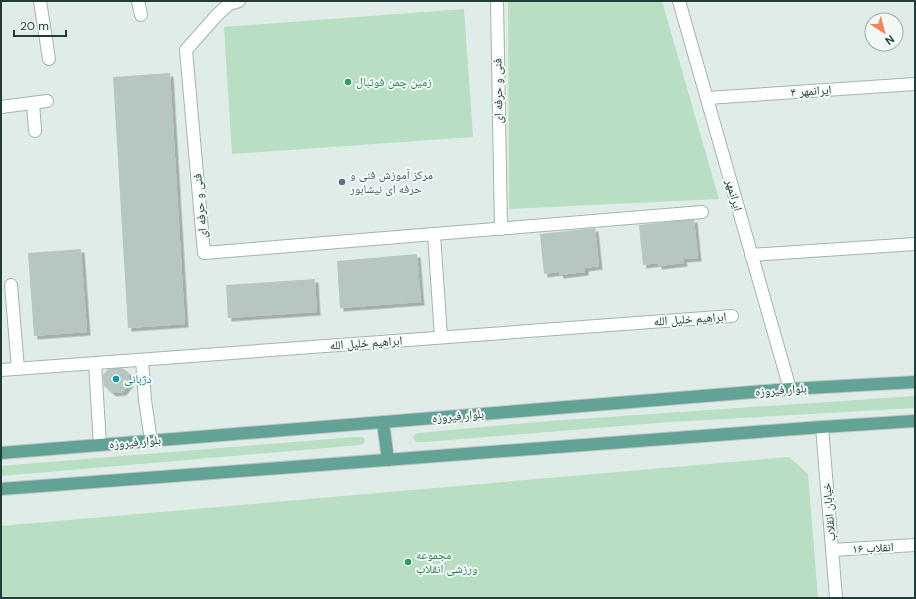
<svg xmlns="http://www.w3.org/2000/svg" width="916" height="599" viewBox="0 0 916 599" font-family="'DM Sans','Noto Naskh Arabic',sans-serif">
	<style>
		.green { fill: #b8dec4 }
		.building { fill: #b5c7c0; filter: url(#shadow) }
		.lines { fill: none; stroke-linecap: round; stroke-linejoin: round }
		.minor-casing { stroke: #a3b4af; stroke-width: 14 }
		.major-casing { stroke: #c1c9c7; stroke-width: 14 }
		.minor { stroke: #fff; stroke-width: 12 }
		.major { stroke: #63a396; stroke-width: 12 }
		.leisure-dot { fill: #2e9e5b; stroke: #f1f8f5; stroke-width: 1.5 }
		.service-dot { fill: #5c6f8a; stroke: #f1f8f5; stroke-width: 1.5 }
		.culture-dot { fill: #0f9aa8; stroke: #f1f8f5; stroke-width: 1.5 }
		.labels { text-anchor: middle; stroke-width: 4; stroke-linejoin: round; paint-order: stroke }
		.leisure-label { font-size: 12px; fill: #27864d; stroke: #f1f8f5; text-anchor: start }
		.street-label { font-size: 12px; fill: #203d37; stroke: #f1f8f5 }
		.service-label { font-size: 12px; fill: #4e5e75; stroke: #f1f8f5; text-anchor: start }
		.culture-label { font-size: 12px; fill: #0d838f; stroke: #f1f8f5; text-anchor: start }
	</style>
	<defs>
		<filter id="shadow"><feDropShadow dx="3.5" dy="3.5" stdDeviation="0" flood-color="#0004"/></filter>
	</defs>
	<rect width="100%" height="100%" fill="#e0ece7"/>
	<g class="green">
		<path d="M508,1H662L719,199L509,209Z"/>
		<path d="M464,9L473,137L232,154L224,27Z"/>
		<path d="M915,396V408L670,422L426,442H416L413,438L414,435L418,433L549,421Z"/>
		<path d="M355,437H362L365,439L364,443L360,445L1,476V466Z"/>
		<path d="M789,457L808,474L818,598H1V526Z"/>
	</g>
	<g class="building">
		<path d="M170,73L185,324L128,328L113,77Z"/>
		<path d="M694,219L698,258L683,259L684,263L658,266V263L643,265L639,225Z"/>
		<path d="M595,228L599,266L585,268V272L560,275L559,272L544,274L540,234Z"/>
		<path d="M81,249L87,332L34,336L28,253Z"/>
		<path d="M417,254L421,302L340,308L337,261Z"/>
		<path d="M315,279L317,312L228,318L226,285Z"/>
		<path d="M119,366L128,372L130,383L123,392L113,393L104,386L103,375L110,367Z"/>
	</g>
	<g class="lines">
		<defs>
			<g id="minor">
				<path d="M40,1L49,59"/>
				<path d="M138,1L141,15"/>
				<path d="M239,1L229,4L217,15L186,50L204,253L434,234L441,337"/>
				<path d="M497,1L501,229"/>
				<path d="M679,1L790,389"/>
				<path d="M707,98L915,84"/>
				<path d="M33,103L35,131"/>
				<path d="M1,107L47,101"/>
				<path d="M434,234L702,212"/>
				<path d="M751,255L915,244"/>
				<path d="M11,285L18,369"/>
				<path d="M142,360L145,400L151,441"/>
				<path d="M95,363L100,445"/>
				<path d="M1,370L732,316"/>
				<path d="M822,427L836,598"/>
				<path d="M832,550L915,545"/>
			</g>
			<g id="major">
				<path d="M383,422L388,460"/>
				<path d="M1,453L790,389L915,382"/>
				<path d="M1,489L822,427L915,421"/>
			</g>
		</defs>
		<use href="#minor" class="minor-casing"/>
		<use href="#major" class="major-casing"/>
		<use href="#minor" class="minor"/>
		<use href="#major" class="major"/>
	</g>
	<g class="leisure-dot">
		<circle cx="348" cy="82" r="4"/>
		<circle cx="408" cy="562" r="4"/>
	</g>
	<circle class="service-dot" cx="342" cy="182" r="4"/>
	<circle class="culture-dot" cx="116" cy="379" r="4"/>
	<g class="labels">
		<g class="leisure-label">
			<text x="356" y="86">زمین چمن فوتبال</text>
			<text x="416" y="559">مجموعه<tspan x="416" dy="14">ورزشی انقلاب</tspan></text>
		</g>
		<g class="street-label">
			<text transform="translate(498 91) rotate(-91)" y="4">فنی و حرفه ای</text>
			<text transform="translate(811 91) rotate(-4)" y="4">ایرانمهر ۴</text>
			<text transform="translate(734 195) rotate(74)" y="4">ایرانمهر</text>
			<text transform="translate(200 206) rotate(-95)" y="4">فنی و حرفه ای</text>
			<text transform="translate(690 319) rotate(-4)" y="4">ابراهیم خلیل الله</text>
			<text transform="translate(366 343) rotate(-4)" y="4">ابراهیم خلیل الله</text>
			<text transform="translate(781 390) rotate(-4)" y="4">بلوار فیروزه</text>
			<text transform="translate(458 416) rotate(-5)" y="4">بلوار فیروزه</text>
			<text transform="translate(135 442) rotate(-5)" y="4">بلوار فیروزه</text>
			<text transform="translate(829 512) rotate(-95)" y="4">خیابان انقلاب</text>
			<text transform="translate(873 548) rotate(-3)" y="4">انقلاب ۱۶</text>
		</g>
		<g class="service-label">
			<text x="350" y="179">مرکز آموزش فنی و<tspan x="350" dy="14">حرفه ای نیشابور</tspan></text>
		</g>
		<g class="culture-label">
			<text x="124" y="383">دژبانی</text>
		</g>
	</g>
	<rect width="916" height="599" fill="none" stroke="#203d37" stroke-width="4"/>
	<g transform="translate(884 32) rotate(144)"><circle r="19" fill="#f1f8f5" stroke="#9dada9"/>
	<path d="M0-3L7 15L0 10L-7 15Z" fill="#f88352"/>
	<text y="-6" font-size="11" font-weight="bold" text-anchor="middle" fill="#203d37">N</text>
	</g>
	<path d="M14 30v6h52v-6" fill="none" stroke="#203d37" stroke-width="2"/>
	<text x="20" y="30" font-size="12" fill="#203d37" stroke="#f1f8f5" stroke-width="3" paint-order="stroke">20 m</text>
</svg>
